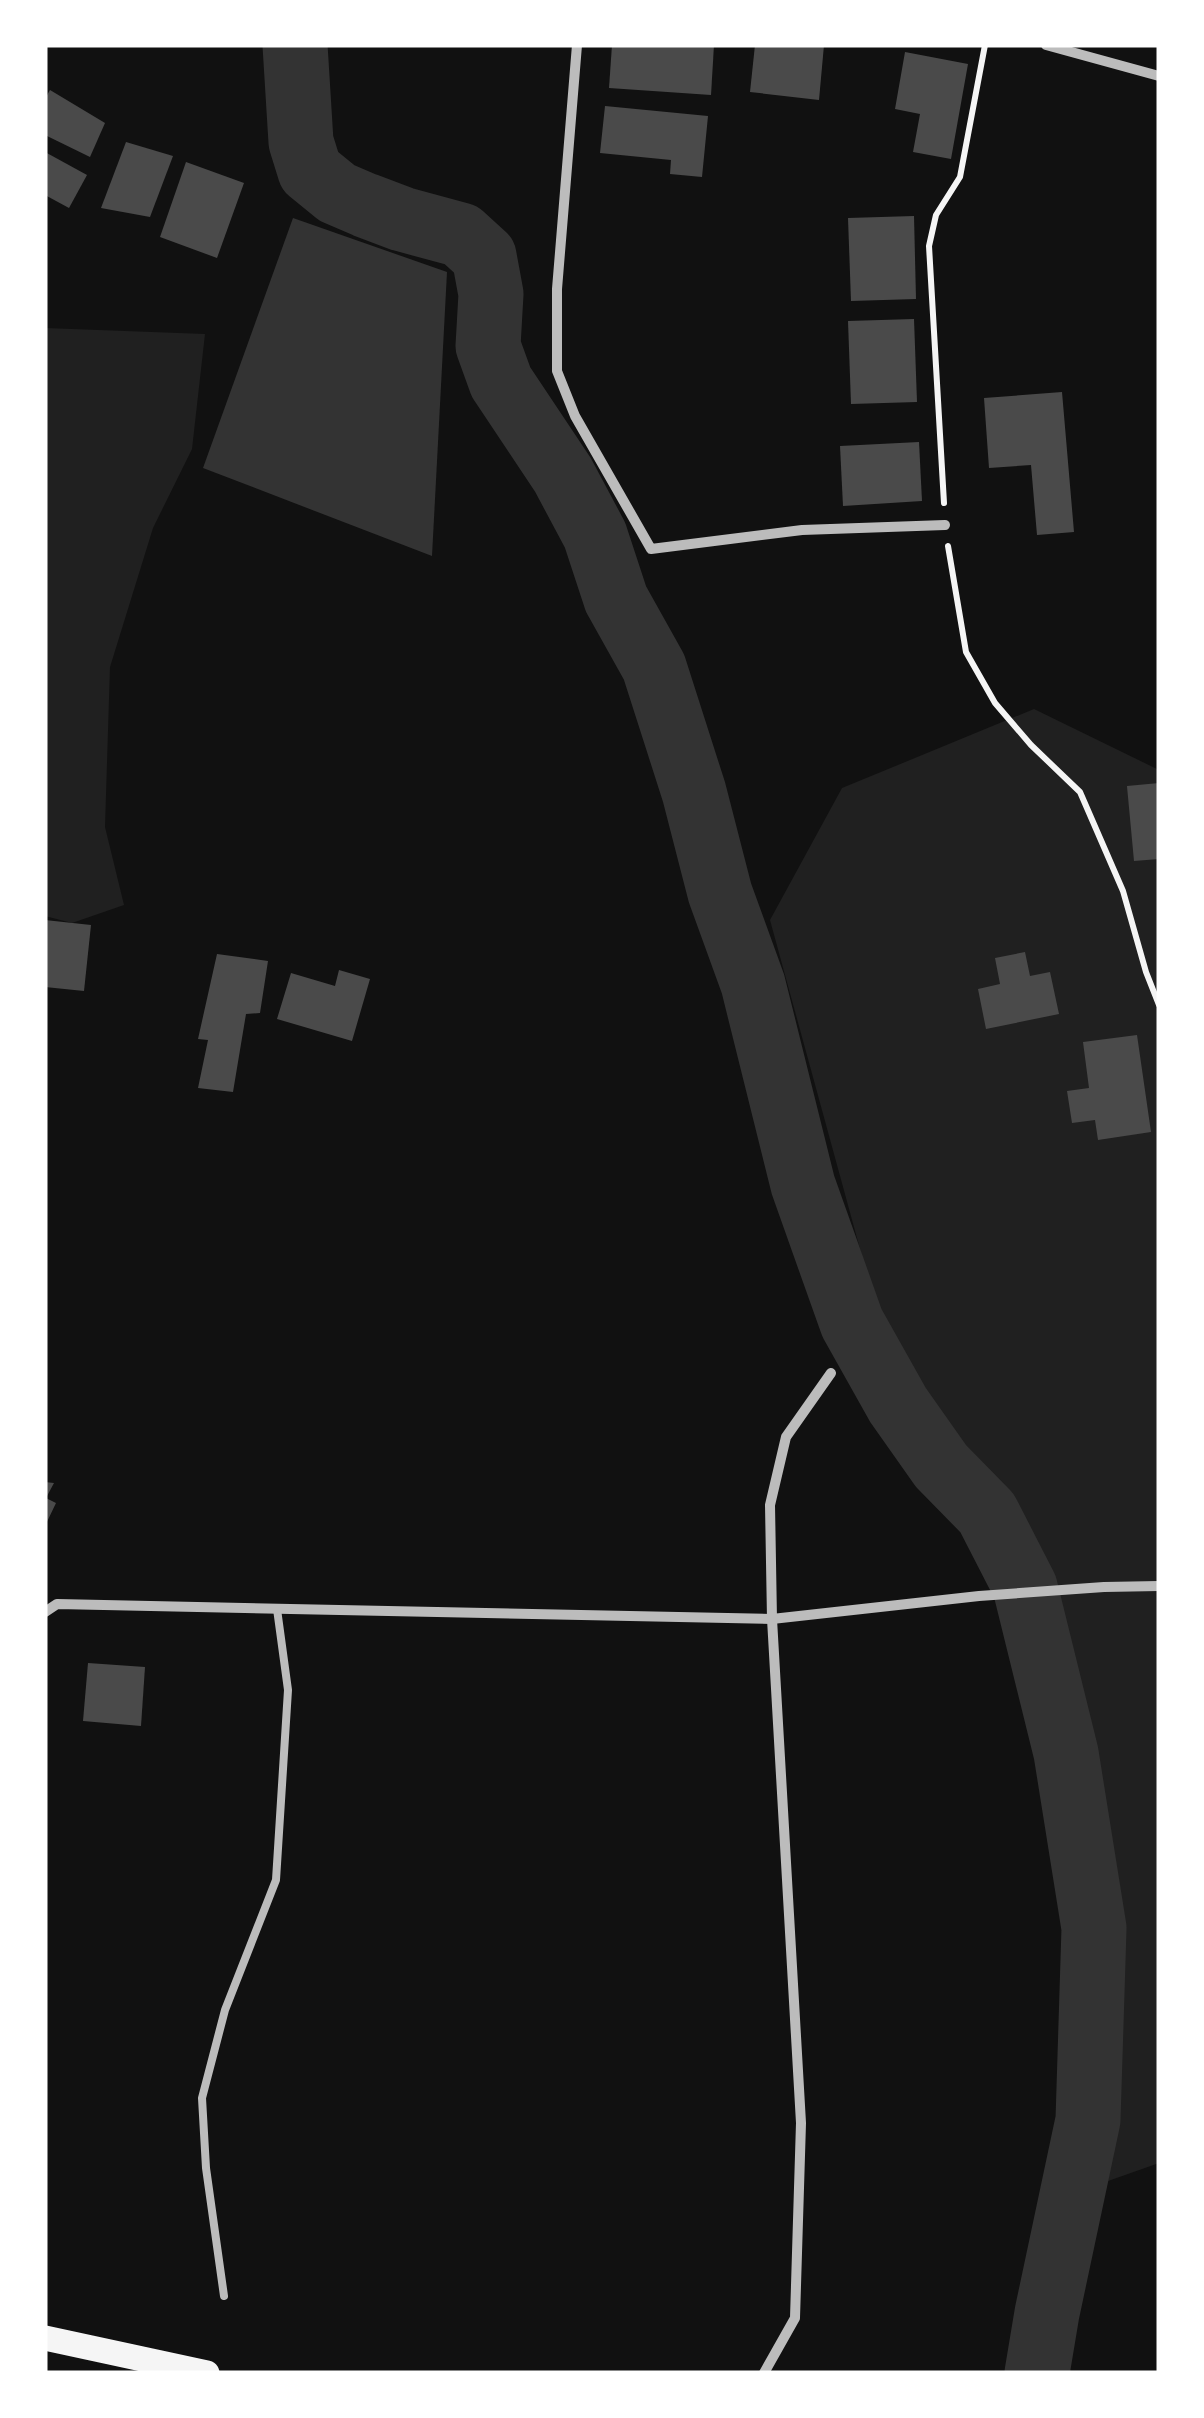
<svg xmlns="http://www.w3.org/2000/svg" width="1204" height="2418" viewBox="0 0 1204 2418" font-family="Figtree,sans-serif">
	<style>
		.green { fill: #202020 }
		.water { fill: #333 }
		.lines { fill: none; stroke-linecap: round; stroke-linejoin: round }
		.river { stroke: #333; stroke-width: 65 }
		.building { fill: #4a4a4a }
		.path { stroke: #f5f5f5; stroke-width: 6 }
		.service { stroke: #bcbcbc; stroke-width: 8 }
		.minor { stroke: #bcbcbc; stroke-width: 10 }
		.trunk { stroke: #f5f5f5; stroke-width: 25 }
	</style>
	<rect width="100%" height="100%" fill="#111"/>
	<g class="green">
		<path d="M45,328L205,334L192,449L153,528L110,667L105,827L124,905L72,923L45,916Z"/>
		<path d="M1034,709L1159,770V2163L1091,2187L1109,1866L974,1539L889,1355L770,920L842,788Z"/>
	</g>
	<path class="water" d="M293,218L447,272L432,556L203,468Z"/>
	<g class="lines">
		<path class="river" d="M295,45L301,142L310,171L337,193L365,205L402,219L461,235L484,256L491,294L488,346L501,382L563,475L595,535L616,599L654,667L694,792L720,893L753,984L803,1185L852,1323L898,1405L941,1466L987,1513L1025,1587L1066,1753L1094,1928L1088,2120L1047,2313L1037,2373"/>
	</g>
	<g class="building">
		<path d="M612,45H714L711,95L609,88Z"/>
		<path d="M755,45H824L819,100L750,92Z"/>
		<path d="M905,52L968,64L951,159L913,152L920,114L895,109Z"/>
		<path d="M50,90L105,123L90,157L45,135V99Z"/>
		<path d="M605,106L708,116L702,177L670,174L671,160L600,153Z"/>
		<path d="M126,142L173,156L150,217L101,208Z"/>
		<path d="M45,152L87,175L69,208L45,195Z"/>
		<path d="M186,162L244,183L217,258L160,237Z"/>
		<path d="M914,216L916,299L851,301L848,218Z"/>
		<path d="M914,319L917,402L851,404L848,321Z"/>
		<path d="M1062,392L1074,532L1037,535L1031,465L989,468L984,398Z"/>
		<path d="M919,442L922,501L843,506L840,446Z"/>
		<path d="M1159,783V859L1134,861L1127,786Z"/>
		<path d="M45,920L91,925L84,991L45,987Z"/>
		<path d="M1025,952L1030,976L1050,972L1059,1014L986,1029L978,989L1000,984L995,958Z"/>
		<path d="M217,954L268,961L260,1013L246,1014L233,1092L198,1088L208,1040L198,1039Z"/>
		<path d="M339,970L370,979L352,1041L277,1019L291,973L335,986Z"/>
		<path d="M1137,1035L1151,1132L1098,1140L1095,1120L1072,1123L1067,1091L1089,1088L1083,1042Z"/>
		<path d="M45,1482L54,1483L46,1498L56,1503L45,1526Z"/>
		<path d="M88,1663L145,1667L141,1726L83,1721Z"/>
	</g>
	<g class="lines">
		<g class="path">
			<path d="M944,503L929,246L936,215L960,177L985,45"/>
			<path d="M948,546L966,652L995,703L1031,745L1080,792L1123,891L1146,972L1159,1005"/>
		</g>
		<path class="service" d="M224,2296L206,2168L202,2098L225,2010L276,1880L288,1690L277,1609"/>
		<g class="minor">
			<path d="M577,45L557,289V371L575,416L651,549L802,530L945,525"/>
			<path d="M1046,45L1159,76"/>
			<path d="M45,1612L57,1604L772,1619L979,1596L1104,1587L1159,1586"/>
			<path d="M764,2373L795,2318L801,2123L772,1619L770,1505L786,1437L831,1373"/>
		</g>
		<path class="trunk" d="M45,2338L207,2373"/>
	</g>
	<rect width="1204" height="2418" fill="none" stroke="#ffffff" stroke-width="95"/>
</svg>
